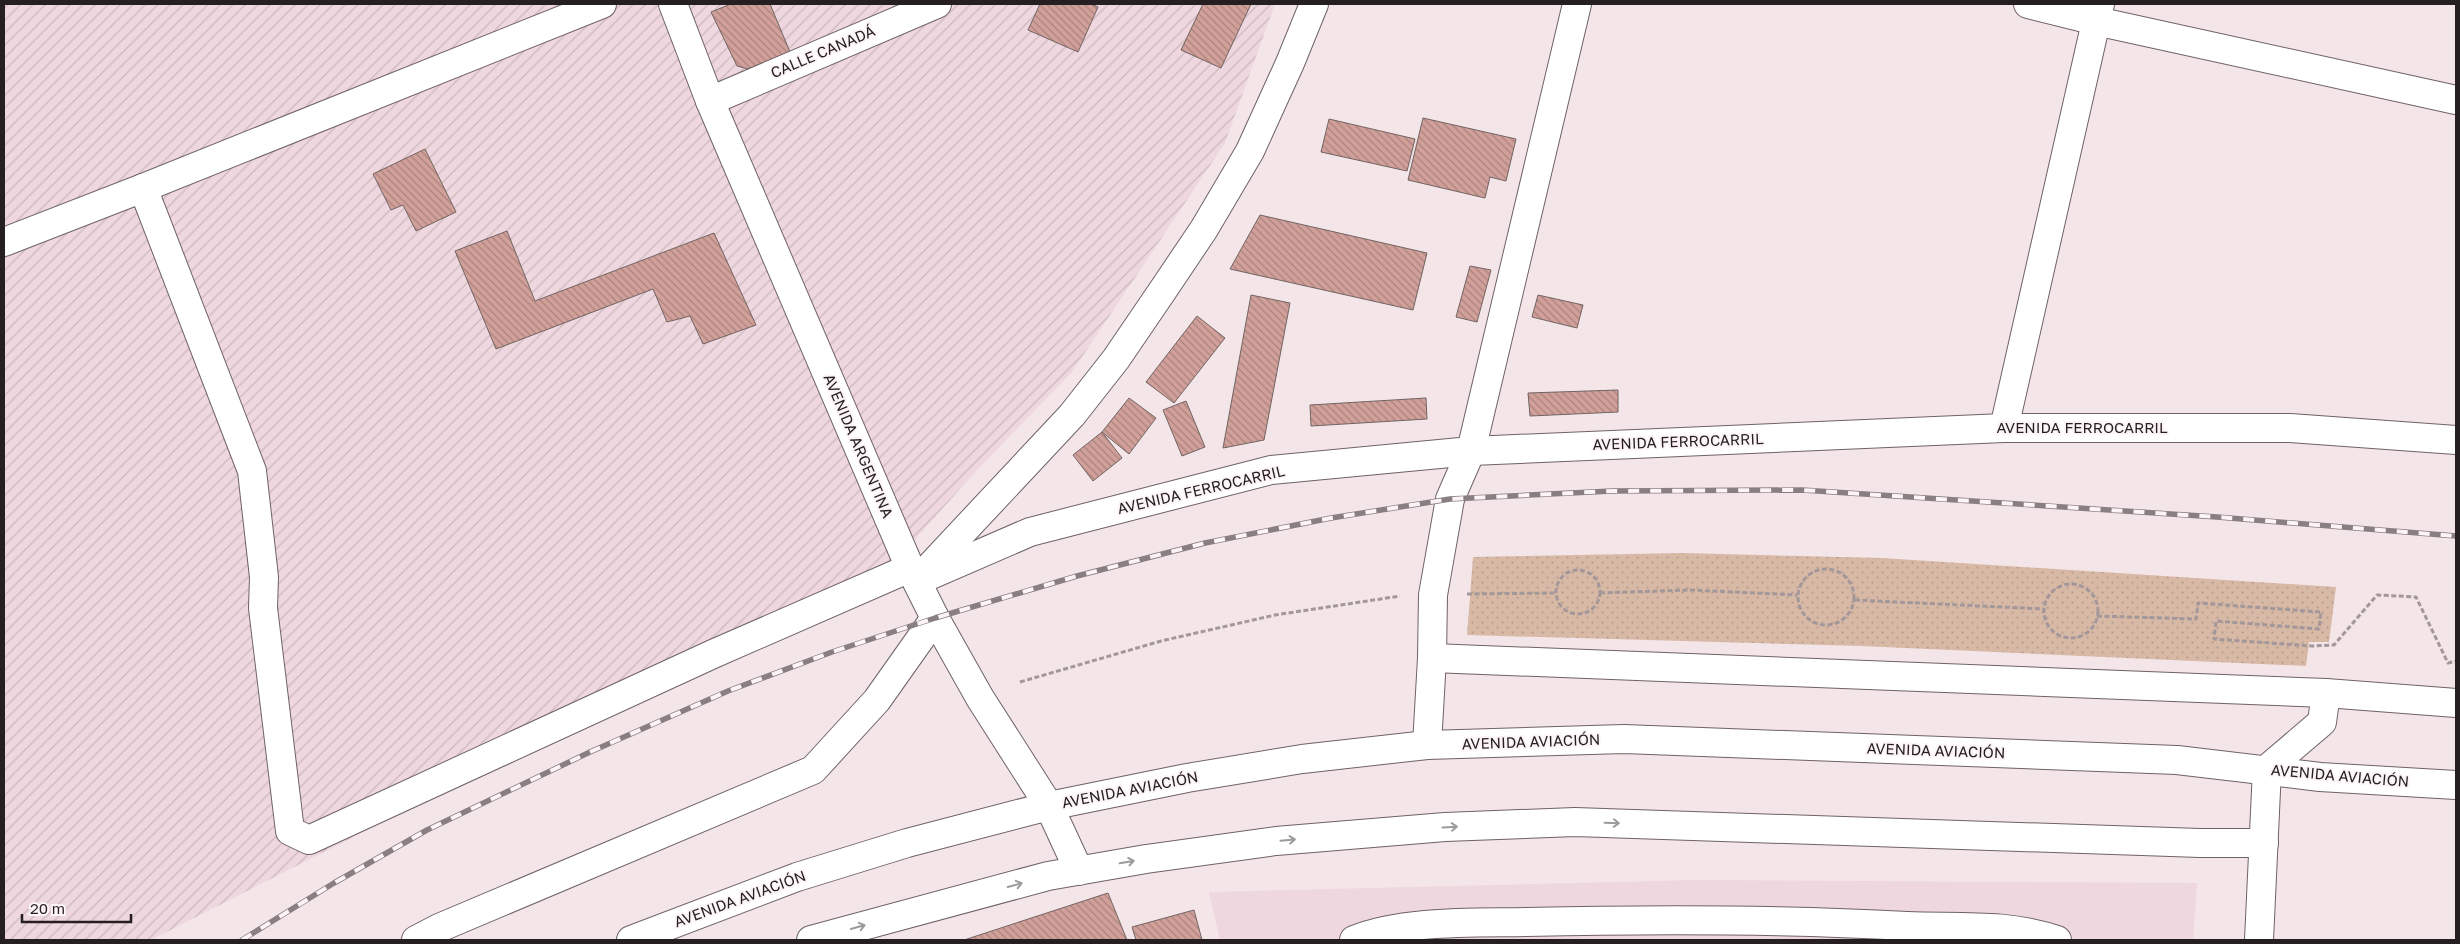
<svg xmlns="http://www.w3.org/2000/svg" width="2460" height="944" viewBox="0 0 2460 944" font-family="'Golos Text',sans-serif">
	<style>
		.built { fill: #eed7de }
		.industrial { fill: url(#industrial-furrows) }
		.grass { fill: url(#grass-dots) }
		.building { fill: url(#building-back-hatch); stroke: #716462 }
		.lines { fill: none; stroke-linecap: round; stroke-linejoin: round }
		.minor-casing { stroke: #6e6266; stroke-width: 30 }
		.highway-casing { stroke: #6e6266; stroke-width: 30 }
		.path { stroke: #a3979a; stroke-width: 3; stroke-dasharray: 5 2.5; stroke-linecap: butt }
		.minor { stroke: #fff; stroke-width: 28 }
		.highway { stroke: #fff; stroke-width: 28 }
		.rail-casing { stroke: #897e81; stroke-width: 5.5 }
		.rail { stroke: #fdf4f7; stroke-width: 4; stroke-dasharray: 11; stroke-linecap: butt }
		.oneway { stroke: #9d9a9b }
		.labels { text-anchor: middle; stroke-width: 4; stroke-linejoin: round; paint-order: stroke }
		.street-label { font-size: 15px; fill: #251f21; stroke: #fdf4f7 }
	</style>
	<defs>
		<pattern id="industrial-furrows" width="10" height="10" patternUnits="userSpaceOnUse" patternTransform="scale(1.25)"><rect width="10" height="10" fill="#eed7de"/><path d="M-1 1l2-2M0 10L10 0M9 11l2-2" fill="none" stroke="#ccb8be"/></pattern>
		<pattern id="grass-dots" width="8" height="8" patternUnits="userSpaceOnUse" patternTransform="scale(1.25)"><rect width="8" height="8" fill="#d8b9a6"/><path d="M2 2h.1M6 6h.1" fill="none" stroke="#b99f8f" stroke-width="1.8" stroke-linecap="round"/></pattern>
		<pattern id="building-back-hatch" width="6" height="6" patternUnits="userSpaceOnUse" patternTransform="scale(1.25)"><rect width="6" height="6" fill="#d2a09a"/><path d="M-1 5l2 2M0 0l6 6M5-1l2 2" fill="none" stroke="#aa827d"/></pattern>
	</defs>
	<rect width="100%" height="100%" fill="#f4e5e9"/>
	<path class="built" d="M1693,880L2197,883L2193,940H1220L1209,892Z"/>
	<path class="industrial" d="M4,4H1275L1225,143L1072,372L977,470L877,582L713,654L151,940H4Z"/>
	<path class="grass" d="M1683,553L1882,558L2336,587L2329,642H2309L2306,666L1861,646L1467,635L1473,557Z"/>
	<g class="building">
		<path d="M731,4H770L790,52L752,70L737,66L711,12Z"/>
		<path d="M1040,4H1091L1098,7L1078,52L1028,30Z"/>
		<path d="M1203,4H1251L1221,68L1181,50Z"/>
		<path d="M1423,118L1516,139L1506,181L1490,177L1485,198L1408,180Z"/>
		<path d="M1329,119L1415,139L1407,171L1321,152Z"/>
		<path d="M425,149L456,212L416,231L403,205L391,210L373,174Z"/>
		<path d="M1260,215L1427,253L1413,310L1230,269Z"/>
		<path d="M507,231L535,301L714,233L756,325L703,344L690,316L667,322L653,289L496,349L455,251Z"/>
		<path d="M1470,266L1491,270L1477,322L1456,317Z"/>
		<path d="M1251,295L1290,303L1264,440L1223,448Z"/>
		<path d="M1538,295L1583,305L1577,328L1532,317Z"/>
		<path d="M1197,316L1225,338L1174,403L1146,382Z"/>
		<path d="M1618,390V412L1530,416L1528,393Z"/>
		<path d="M1129,398L1156,418L1129,454L1102,432Z"/>
		<path d="M1426,398L1427,419L1311,426L1310,405Z"/>
		<path d="M1186,401L1205,447L1182,456L1163,410Z"/>
		<path d="M1102,432L1122,458L1093,481L1073,455Z"/>
		<path d="M1108,893L1127,940H964Z"/>
		<path d="M1194,910L1202,940H1136L1132,927Z"/>
	</g>
	<g class="lines">
		<defs>
			<g id="minor">
				<path d="M673,4L710,101L910,568L935,618L980,698L1049,806L1079,871"/>
				<path d="M2028,4L2096,21L2456,100"/>
				<path d="M710,101L937,4"/>
				<path d="M143,188L252,471L264,577L263,608L290,831L309,840L713,654L910,568"/>
				<path d="M4,242L143,188L602,4"/>
				<path d="M2004,428L2100,4"/>
				<path d="M924,573L1072,415L1116,359L1163,290L1204,229L1250,151L1290,63L1314,4"/>
				<path d="M917,581L1030,532L1271,470L1471,451L2004,428H2290L2456,440"/>
				<path d="M1432,658L2326,693L2456,703"/>
				<path d="M1427,745L1432,658L1433,595L1450,499L1471,451L1577,4"/>
				<path d="M416,940L439,928L813,770L877,700L935,618"/>
				<path d="M811,940L1048,876L1146,859L1276,841L1445,827L1575,822L2200,843H2264"/>
				<path d="M1354,940C1403,920 1473,923 1526,922C1653,919 1780,919 1907,926C1959,928 2007,923 2057,940"/>
				<path d="M2259,940L2267,769L2322,722L2326,693"/>
			</g>
			<path id="highway" d="M631,940L797,877L907,843L1049,806L1187,778L1302,759L1427,745L1624,739L2177,760L2320,777L2456,785"/>
		</defs>
		<use href="#minor" class="minor-casing"/>
		<use href="#highway" class="highway-casing"/>
		<g class="path">
			<circle cx="1826" cy="597" r="28"/>
			<circle cx="1578" cy="592" r="22"/>
			<circle cx="2071" cy="611" r="27"/>
			<path d="M1600,593L1691,590L1797,595"/>
			<path d="M1467,594L1556,593"/>
			<path d="M1855,600L2044,609"/>
			<path d="M2097,616L2196,619L2198,603L2321,612L2319,629L2216,621L2214,639L2312,646L2334,645L2377,595L2416,597L2448,663L2456,661"/>
			<path d="M1020,682L1161,641L1275,615L1400,596"/>
		</g>
		<use href="#minor" class="minor"/>
		<use href="#highway" class="highway"/>
		<defs>
			<path id="rail" d="M242,940L334,883L427,830L590,752L728,691L832,652L935,618L1077,576L1205,543L1331,518L1450,499L1612,491L1802,490L2217,517L2456,536"/>
		</defs>
		<use href="#rail" class="rail-casing"/>
		<use href="#rail" class="rail"/>
	</g>
	<defs><path id="oneway-shaft" d="M-6 0H5M1.5-3L5.5 0L1.5 3" fill="none" stroke-width="1.6" stroke-linecap="round" stroke-linejoin="round" transform="scale(1.25)"/></defs>
	<g class="oneway">
		<use href="#oneway-shaft" transform="translate(1612 823) rotate(2)"/>
		<use href="#oneway-shaft" transform="translate(1450 827) rotate(-3)"/>
		<use href="#oneway-shaft" transform="translate(1288 840) rotate(-5)"/>
		<use href="#oneway-shaft" transform="translate(1127 862) rotate(-10)"/>
		<use href="#oneway-shaft" transform="translate(1015 885) rotate(-15)"/>
		<use href="#oneway-shaft" transform="translate(858 927) rotate(-16)"/>
	</g>
	<g class="labels">
		<g class="street-label">
			<text transform="translate(823 52) rotate(-23)" y="5">CALLE CANADÁ</text>
			<text x="2082" y="433">AVENIDA FERROCARRIL</text>
			<text transform="translate(1678 442) rotate(-2)" y="5">AVENIDA FERROCARRIL</text>
			<text transform="translate(858 446) rotate(67)" y="5">AVENIDA ARGENTINA</text>
			<text transform="translate(1201 490) rotate(-13)" y="5">AVENIDA FERROCARRIL</text>
			<text transform="translate(1531 742) rotate(-2)" y="5">AVENIDA AVIACIÓN</text>
			<text transform="translate(1936 751) rotate(2)" y="5">AVENIDA AVIACIÓN</text>
			<text transform="translate(2340 776) rotate(5)" y="5">AVENIDA AVIACIÓN</text>
			<text transform="translate(1130 790) rotate(-11)" y="5">AVENIDA AVIACIÓN</text>
			<text transform="translate(740 899) rotate(-20)" y="5">AVENIDA AVIACIÓN</text>
		</g>
	</g>
	<rect width="2460" height="944" fill="none" stroke="#251f21" stroke-width="10"/>
	<path d="M22 914v8h109v-8" fill="none" stroke="#251f21" stroke-width="2.5"/>
	<text x="30" y="914" font-size="15" fill="#251f21" stroke="#fdf4f7" stroke-width="4" paint-order="stroke">20 m</text>
</svg>
